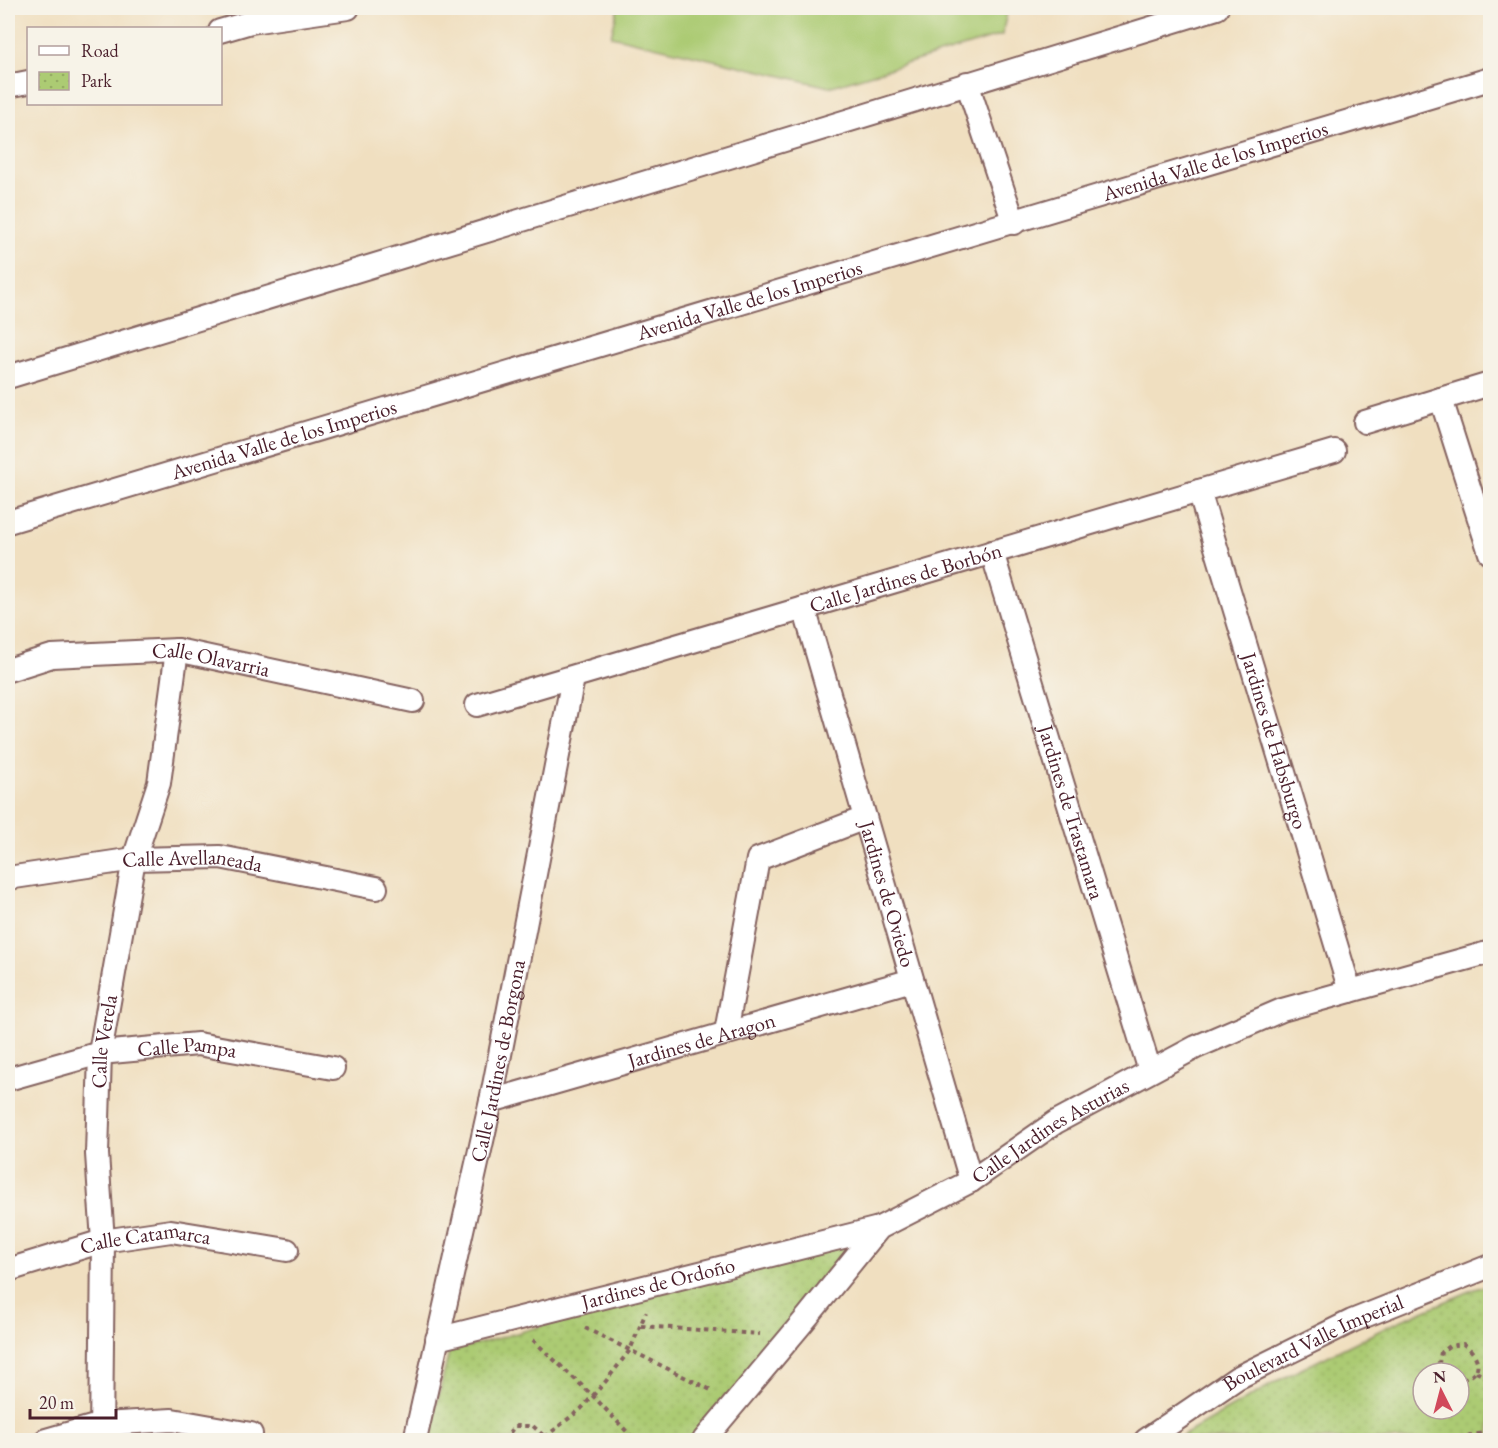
<svg xmlns="http://www.w3.org/2000/svg" width="1498" height="1448" viewBox="0 0 1498 1448" font-family="'EB Garamond',serif">
	<style>
		.grass { fill: #accb73; stroke: #7b754f; stroke-width: 1.5 }
		.park { fill: url(#park-dots); stroke: #7b754f; stroke-width: 1.5; fill-rule: evenodd }
		.lines { fill: none; stroke-linecap: round; stroke-linejoin: round }
		.minor-casing { stroke: #84625f; stroke-width: 26 }
		.path { stroke: #84625f; stroke-width: 4; stroke-dasharray: 4.5 4.5; stroke-linecap: butt }
		.minor { stroke: #fff; stroke-width: 22 }
		.labels { text-anchor: middle; stroke-width: 4.5; stroke-linejoin: round; paint-order: stroke }
		.street-label { font-size: 21px; fill: #4a1f2b; stroke: #f7f3e8 }
	</style>
	<defs>
		<pattern id="park-dots" width="8" height="8" patternUnits="userSpaceOnUse" patternTransform="scale(1.5)"><rect width="8" height="8" fill="#accb73"/><path d="M2 2h.1M6 6h.1" fill="none" stroke="#96ae64" stroke-width="1.8" stroke-linecap="round"/></pattern>
	</defs>
	<rect width="100%" height="100%" fill="#f7f3e8"/>
	<filter id="ink" filterUnits="userSpaceOnUse"><feTurbulence type="fractalNoise" baseFrequency=".0167" numOctaves="2"/><feDisplacementMap in="SourceGraphic" scale="12" xChannelSelector="R" yChannelSelector="G"/><feConvolveMatrix kernelMatrix="1 2 1 2 8 2 1 2 1" color-interpolation-filters="sRGB"/></filter>
	<filter id="wash" filterUnits="userSpaceOnUse"><feTurbulence type="fractalNoise" baseFrequency=".008" numOctaves="4" result="noise"/><feDisplacementMap in="SourceGraphic" scale="24" xChannelSelector="R" yChannelSelector="G"/><feGaussianBlur stdDeviation="1.35" result="paint"/><feColorMatrix in="noise" values="0 0 0 0 0 0 0 0 0 0 0 0 0 0 0 0 0 1.4 0 .05"/><feComposite in="paint" operator="in"/></filter>
	<g filter="url(#wash)">
		<rect width="100%" height="100%" fill="#f0dfc0"/>
		<path class="grass" d="M618,8H1008L1002,35L829,87L611,36Z"/>
		<g class="park">
			<path d="M869,1234L695,1440H428L449,1352Z"/>
			<path d="M1490,1285V1440H1175L1283,1378L1395,1323L1475,1289ZM1423,1373H1459V1409H1423Z"/>
		</g>
	</g>
	<g filter="url(#ink)">
		<g class="lines">
			<defs>
				<g id="minor">
					<path d="M220,31L251,22L348,8"/>
					<path d="M967,83L1014,223"/>
					<path d="M8,86L28,82"/>
					<path d="M8,377L1217,8"/>
					<path d="M1441,399L1490,553"/>
					<path d="M1365,422L1490,384"/>
					<path id="s1" d="M1199,491L1350,991"/>
					<path id="s2" d="M8,522L1490,79"/>
					<path id="s3" d="M992,552L1150,1071"/>
					<path id="s4" d="M804,608L971,1181"/>
					<path id="s5" d="M8,670L52,656L177,650L413,701"/>
					<path id="s6" d="M477,705L1334,451"/>
					<path id="s7" d="M8,878L134,859L220,857L376,888"/>
					<path d="M726,1032L758,859L865,818"/>
					<path id="s8" d="M8,1079L100,1053L198,1044L333,1068"/>
					<path id="s9" d="M491,1101L912,980"/>
					<path id="s10" d="M8,1270L103,1241L171,1231L287,1250"/>
					<path id="s11" d="M437,1339L879,1228"/>
					<path d="M46,1440L102,1424L172,1420L251,1434"/>
					<path id="s12" d="M101,1440L103,1241L97,1154L100,1053L134,859L159,783L177,650"/>
					<path id="s13" d="M415,1440L491,1101L573,678"/>
					<path id="s14" d="M704,1440L808,1316L879,1228L971,1181L1056,1122L1196,1047L1282,1010L1487,953"/>
					<path id="s15" d="M1146,1440L1237,1378L1352,1321L1490,1266"/>
				</g>
			</defs>
			<use href="#minor" class="minor-casing"/>
			<g class="path">
				<path d="M641,1326L760,1334"/>
				<path d="M585,1328L713,1391"/>
				<path d="M533,1340L593,1396L635,1440"/>
				<path d="M1476,1372L1490,1379"/>
				<path d="M1442,1373L1439,1363L1441,1352L1449,1346L1463,1344C1481,1355 1485,1377 1459,1379"/>
				<path d="M545,1437L581,1409L606,1381L630,1350L646,1312"/>
				<path d="M504,1440L515,1426H533L545,1437V1440"/>
				<path d="M1441,1440L1490,1432"/>
			</g>
			<use href="#minor" class="minor"/>
		</g>
	</g>
	<g class="labels">
		<g class="street-label">
			<text dy="7" stroke="none"><textPath href="#s2" startOffset="1260">Avenida Valle de los Imperios</textPath></text>
			<text dy="7" stroke="none"><textPath href="#s2" startOffset="774">Avenida Valle de los Imperios</textPath></text>
			<text dy="7" stroke="none"><textPath href="#s2" startOffset="288">Avenida Valle de los Imperios</textPath></text>
			<text dy="7" stroke="none"><textPath href="#s6" startOffset="447">Calle Jardines de Borbón</textPath></text>
			<text dy="7" stroke="none"><textPath href="#s5" startOffset="206">Calle Olavarria</textPath></text>
			<text dy="7" stroke="none"><textPath href="#s1" startOffset="261">Jardines de Habsburgo</textPath></text>
			<text dy="7" stroke="none"><textPath href="#s3" startOffset="272">Jardines de Trastamara</textPath></text>
			<text dy="7" stroke="none"><textPath href="#s7" startOffset="186">Calle Avellaneada</textPath></text>
			<text dy="7" stroke="none"><textPath href="#s4" startOffset="298">Jardines de Oviedo</textPath></text>
			<text dy="7" stroke="none"><textPath href="#s9" startOffset="219">Jardines de Aragon</textPath></text>
			<text dy="7" stroke="none"><textPath href="#s12" startOffset="399">Calle Verela</textPath></text>
			<text dy="7" stroke="none"><textPath href="#s8" startOffset="183">Calle Pampa</textPath></text>
			<text dy="7" stroke="none"><textPath href="#s13" startOffset="388">Calle Jardines de Borgona</textPath></text>
			<text dy="7" stroke="none"><textPath href="#s14" startOffset="472">Calle Jardines Asturias</textPath></text>
			<text dy="7" stroke="none"><textPath href="#s10" startOffset="142">Calle Catamarca</textPath></text>
			<text dy="7" stroke="none"><textPath href="#s11" startOffset="228">Jardines de Ordoño</textPath></text>
			<text dy="7" stroke="none"><textPath href="#s15" startOffset="194">Boulevard Valle Imperial</textPath></text>
		</g>
	</g>
	<rect width="1498" height="1448" fill="none" stroke="#f7f3e8" stroke-width="30"/>
	<rect x="27" y="27" width="195" height="78" fill="#f7f3e8" stroke="#b29e9c" stroke-width="1.5"/>
	<rect x="39" y="46" width="30" height="9" fill="#ffffff" stroke="#b29e9c" stroke-width="1.5"/>
	<text x="81" y="57" font-size="18" fill="#4a1f2b">Road</text>
	<rect x="39" y="72" width="30" height="18" fill="url(#park-dots)" stroke="#b29e9c" stroke-width="1.5"/>
	<text x="81" y="87" font-size="18" fill="#4a1f2b">Park</text>
	<g transform="translate(1441 1391) rotate(354)"><circle r="28" fill="#f7f3e8" stroke="#b29e9c" stroke-width="1.5"/>
	<path d="M0-4.5L10 22L0 15L-10 22Z" fill="#d1495b"/>
	<text y="-9" font-size="16" font-weight="bold" text-anchor="middle" fill="#4a1f2b">N</text>
	</g>
	<path d="M30 1409v9h86v-9" fill="none" stroke="#4a1f2b" stroke-width="3"/>
	<text x="39" y="1409" font-size="18" fill="#4a1f2b" stroke="#f7f3e8" stroke-width="4.5" paint-order="stroke">20 m</text>
</svg>
